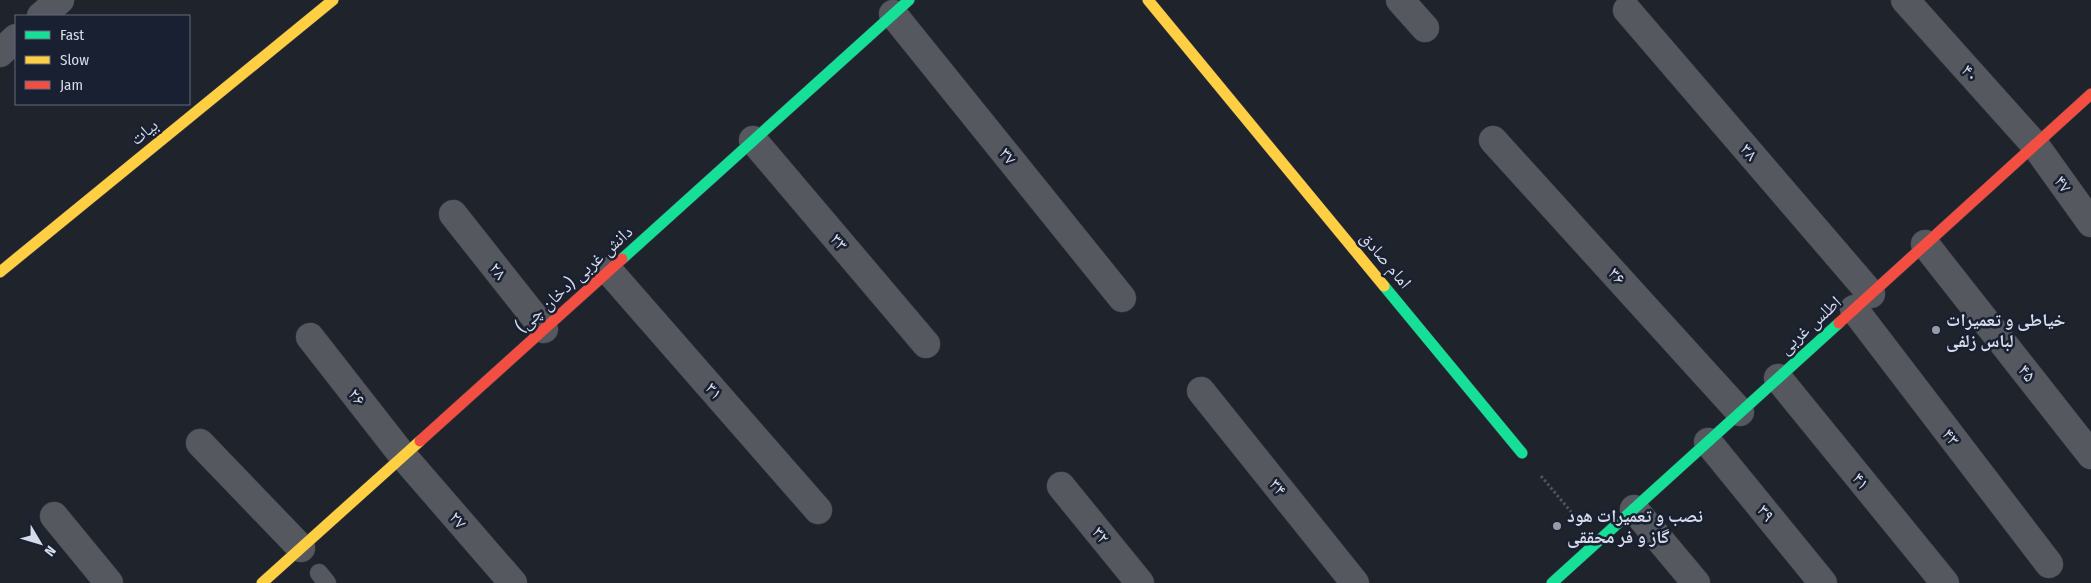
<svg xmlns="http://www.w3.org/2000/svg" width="2091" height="583" viewBox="0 0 2091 583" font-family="'Fira Sans Condensed','Noto Naskh Arabic',sans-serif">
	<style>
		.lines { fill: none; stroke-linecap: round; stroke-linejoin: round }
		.lane-casing { stroke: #3c3e46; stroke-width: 19 }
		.street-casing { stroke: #3c3e46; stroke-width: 29 }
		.fast-casing { stroke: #3c3e46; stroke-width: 12 }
		.slow-casing { stroke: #3c3e46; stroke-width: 12 }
		.jam-casing { stroke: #3c3e46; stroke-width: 12 }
		.path { stroke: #50535a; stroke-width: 3; stroke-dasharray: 2.5 2.5; stroke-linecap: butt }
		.lane { stroke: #55585f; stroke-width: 18 }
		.street { stroke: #55585f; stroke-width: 28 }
		.fast { stroke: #16e098; stroke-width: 11 }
		.slow { stroke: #ffcf43; stroke-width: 11 }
		.jam { stroke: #f24e42; stroke-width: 11 }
		.poi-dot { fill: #969ba6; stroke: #192032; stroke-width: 2 }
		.labels { text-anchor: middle; stroke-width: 5; stroke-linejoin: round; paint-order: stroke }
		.street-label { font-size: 18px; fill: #d6dbe8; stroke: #192032 }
		.poi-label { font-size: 18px; font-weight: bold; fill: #d6dbe8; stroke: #192032; text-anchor: start }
	</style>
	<rect width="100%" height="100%" fill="#1f232c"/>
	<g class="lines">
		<defs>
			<path id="lane" d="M319,573L327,583"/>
			<g id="street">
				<path d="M1400,0L1425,28"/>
				<path d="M1905,0L2035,145L2091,223"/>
				<path d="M1627,10L1871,294"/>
				<path d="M893,14L1122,298"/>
				<path d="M41,16L60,0"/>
				<path d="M0,53L16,38"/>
				<path d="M753,140L926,344"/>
				<path d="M1493,140L1740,412"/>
				<path d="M453,214L544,329"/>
				<path d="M1925,244L2091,455"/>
				<path d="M609,271L818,510"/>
				<path d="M1854,309L2049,564"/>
				<path d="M310,337L403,456L513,583"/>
				<path d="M1778,378L1945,583"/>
				<path d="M1201,391L1355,583"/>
				<path d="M1708,442L1823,583"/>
				<path d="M200,443L301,548"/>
				<path d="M1061,486L1140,583"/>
				<path d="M1634,509L1696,583"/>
				<path d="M54,516L109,583"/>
			</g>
			<g id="fast">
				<path d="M622,259L909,0"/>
				<path d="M1384,286L1522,453"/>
				<path d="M1552,583L1839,323"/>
			</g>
			<g id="slow">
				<path d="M1148,0L1384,286"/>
				<path d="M0,272L333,0"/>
				<path d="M262,583L420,441"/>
			</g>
			<g id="jam">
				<path d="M1839,323L2091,94"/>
				<path d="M420,441L622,259"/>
			</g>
		</defs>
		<use href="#lane" class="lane-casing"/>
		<use href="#street" class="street-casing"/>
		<use href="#fast" class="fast-casing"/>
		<use href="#slow" class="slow-casing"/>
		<use href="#jam" class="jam-casing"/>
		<path class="path" d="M1541,476L1577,519"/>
		<use href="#lane" class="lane"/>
		<use href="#street" class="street"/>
		<use href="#fast" class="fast"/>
		<use href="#slow" class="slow"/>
		<use href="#jam" class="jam"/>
	</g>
	<g class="poi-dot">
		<circle cx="1936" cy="330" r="5"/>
		<circle cx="1557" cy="526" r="5"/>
	</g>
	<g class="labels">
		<g class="street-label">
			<text transform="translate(1970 73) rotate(48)" y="6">۴۰</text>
			<text transform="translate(144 132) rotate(-39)" y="6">بیات</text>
			<text transform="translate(1749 152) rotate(49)" y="6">۳۸</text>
			<text transform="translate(1008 156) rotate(51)" y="6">۳۷</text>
			<text transform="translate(2063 184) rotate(54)" y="6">۴۷</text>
			<text transform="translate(839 242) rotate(50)" y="6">۳۳</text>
			<text transform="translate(1386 260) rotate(50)" y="6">امام صادق</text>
			<text transform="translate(498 271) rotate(52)" y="6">۲۸</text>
			<text transform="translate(1617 276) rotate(48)" y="6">۳۶</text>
			<text transform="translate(574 279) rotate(-42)" y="6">دانش غربی (دخان چی)</text>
			<text transform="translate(1810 325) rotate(-42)" y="6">اطلس غربی</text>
			<text transform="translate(2027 373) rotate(52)" y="6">۴۵</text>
			<text transform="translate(714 391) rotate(49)" y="6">۳۱</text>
			<text transform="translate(357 397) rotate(52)" y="6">۲۶</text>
			<text transform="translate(1951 437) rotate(53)" y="6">۴۳</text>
			<text transform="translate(1861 481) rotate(51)" y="6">۴۱</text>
			<text transform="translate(1278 487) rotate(51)" y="6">۳۴</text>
			<text transform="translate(1766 513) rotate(51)" y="6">۳۹</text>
			<text transform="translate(458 520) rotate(49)" y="6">۲۷</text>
			<text transform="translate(1101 535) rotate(51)" y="6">۳۲</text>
		</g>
		<g class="poi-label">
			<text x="1946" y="326">خیاطی و تعمیرات<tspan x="1946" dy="21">لباس زلفی</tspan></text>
			<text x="1567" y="522">نصب و تعمیرات هود<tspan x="1567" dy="21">گاز و فر محققی</tspan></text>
		</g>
	</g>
	<rect x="15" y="15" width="175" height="90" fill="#192032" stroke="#656b7b"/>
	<rect x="25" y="31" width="25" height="8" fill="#16e098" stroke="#656b7b"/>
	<text x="60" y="40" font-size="15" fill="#d6dbe8">Fast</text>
	<rect x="25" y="56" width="25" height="8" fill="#ffcf43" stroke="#656b7b"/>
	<text x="60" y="65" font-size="15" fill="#d6dbe8">Slow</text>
	<rect x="25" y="81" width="25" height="8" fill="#f24e42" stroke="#656b7b"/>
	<text x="60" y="90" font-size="15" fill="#d6dbe8">Jam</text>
	<g transform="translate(40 543) rotate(128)" stroke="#192032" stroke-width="4" paint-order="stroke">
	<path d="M0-4L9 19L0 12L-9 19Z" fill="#d6dbe8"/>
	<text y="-8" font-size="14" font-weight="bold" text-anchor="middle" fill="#d6dbe8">N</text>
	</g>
</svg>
